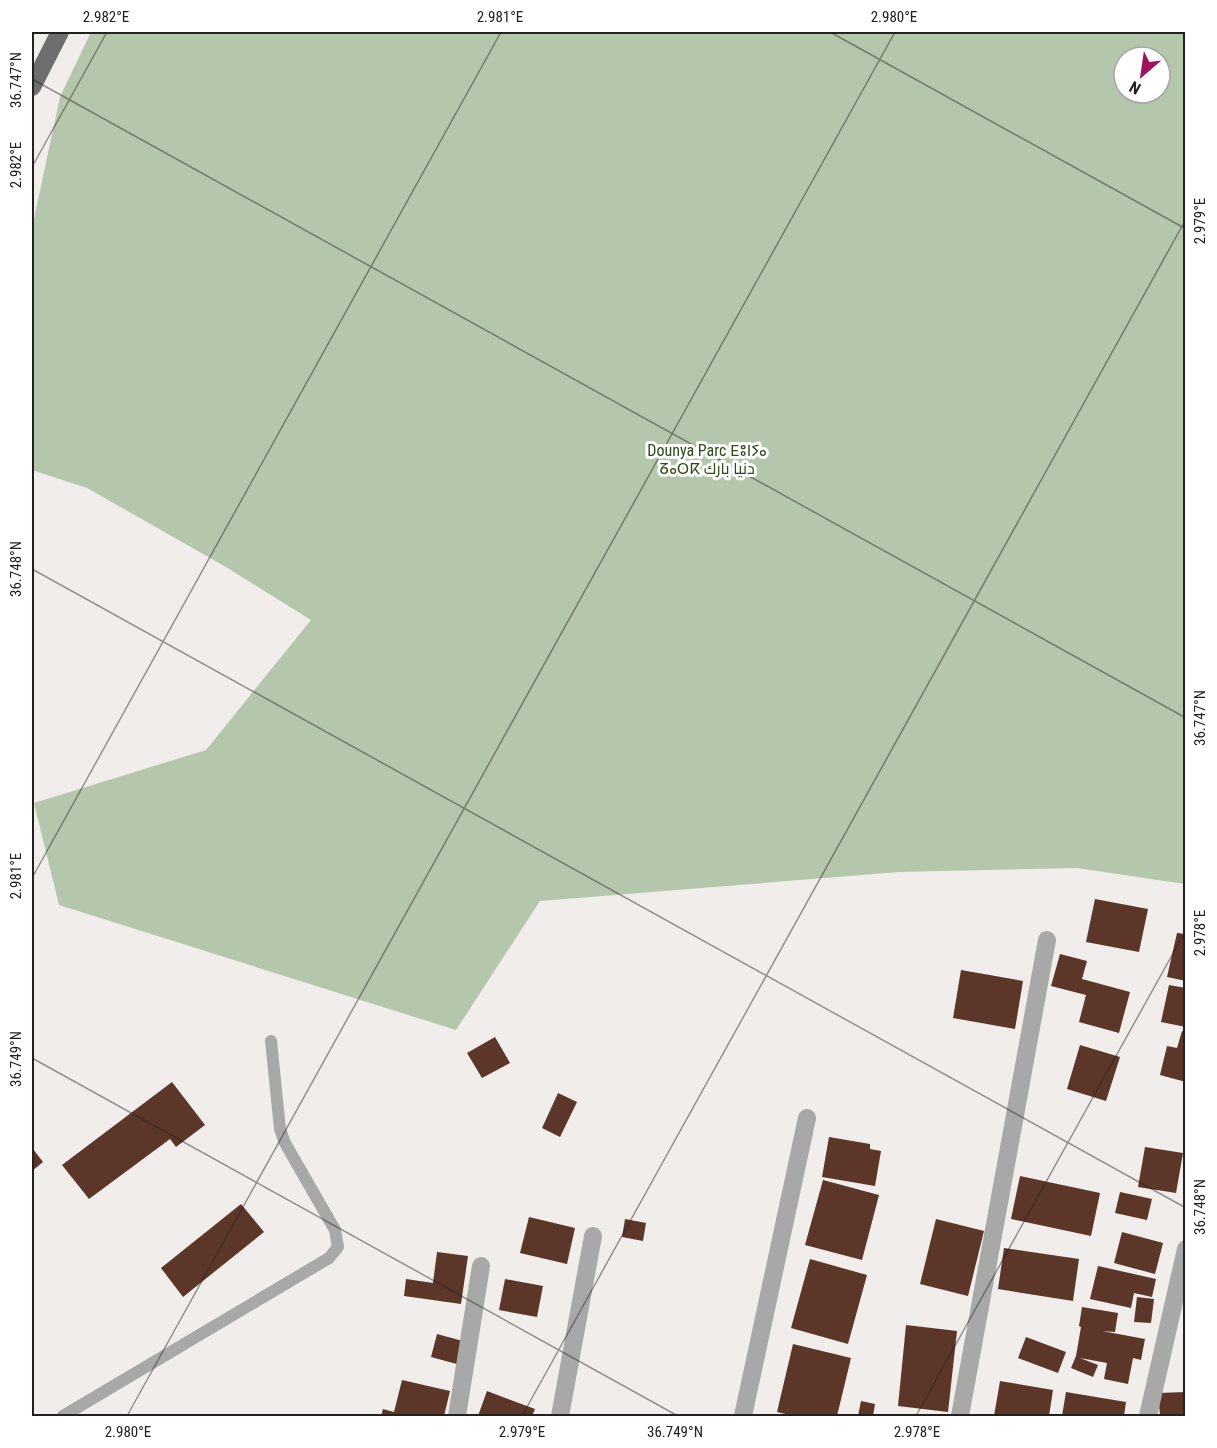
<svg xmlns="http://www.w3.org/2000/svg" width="1217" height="1448" viewBox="0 0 1217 1448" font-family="'Roboto Condensed',Cairo,'Noto Sans Tifinagh',sans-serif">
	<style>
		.green { fill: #b4c6ac; fill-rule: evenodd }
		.building { fill: #5c3629 }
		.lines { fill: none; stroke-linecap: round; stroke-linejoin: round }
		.lane { stroke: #a8a8a6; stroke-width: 12 }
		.street { stroke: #a8a8a6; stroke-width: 18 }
		.primary { stroke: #6e6e6c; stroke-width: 18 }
		.ticks { fill: none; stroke: #222120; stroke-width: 1.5; stroke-opacity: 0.45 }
		.labels { text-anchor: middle; stroke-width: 6; stroke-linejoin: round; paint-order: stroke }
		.park-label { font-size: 16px; fill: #2a4b16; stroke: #fff }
		.neatline { fill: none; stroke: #222120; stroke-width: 2 }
		.ticks-label { font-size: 15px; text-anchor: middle; fill: #222120 }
	</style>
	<rect width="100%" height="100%" fill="#f0edeb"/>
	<path class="green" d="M91,32H1185V884L1077,868L899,872L540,901L456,1030L59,905L34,803L206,750L311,620L226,567L87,488L32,470V228L60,97ZM1124,57H1160V93H1124Z"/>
	<g class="building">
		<path d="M1095,899L1148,909L1139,952L1086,942Z"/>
		<path d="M1177,933L1186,934V981L1167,977Z"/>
		<path d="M1060,954L1087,961L1082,979L1130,992L1119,1033L1079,1022L1086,995L1051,986Z"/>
		<path d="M961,970L1023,981L1015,1029L953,1018Z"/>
		<path d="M1169,985L1186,988V1027L1161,1022Z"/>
		<path d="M1182,1031L1186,1032V1082L1160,1075L1167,1046L1177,1048Z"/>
		<path d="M495,1037L510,1063L482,1078L467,1053Z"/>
		<path d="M1080,1045L1120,1057L1106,1101L1067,1089Z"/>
		<path d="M172,1082L205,1125L176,1147L170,1139L89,1199L62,1165Z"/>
		<path d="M558,1093L577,1102L560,1137L542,1128Z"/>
		<path d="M829,1137L870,1144V1149L881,1151L875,1186L822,1177Z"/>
		<path d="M1145,1147L1183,1153L1176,1193L1138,1187Z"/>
		<path d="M33,1149L43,1162L32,1171V1151Z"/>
		<path d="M1020,1176L1100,1193L1091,1236L1011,1219Z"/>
		<path d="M823,1180L879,1195L862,1260L805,1245Z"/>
		<path d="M1120,1192L1152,1199L1147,1220L1115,1213Z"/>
		<path d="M241,1204L264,1232L183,1297L161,1268Z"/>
		<path d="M529,1217L575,1228L567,1264L520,1253Z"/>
		<path d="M625,1219L646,1223L643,1241L622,1237Z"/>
		<path d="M936,1219L984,1231L968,1296L920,1284Z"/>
		<path d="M1122,1232L1163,1243L1155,1274L1114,1263Z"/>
		<path d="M1004,1248L1079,1259L1073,1301L998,1289Z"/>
		<path d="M437,1252L468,1256L461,1304L404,1296L406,1279L433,1283Z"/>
		<path d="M810,1259L867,1275L848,1344L791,1328Z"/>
		<path d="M1098,1266L1156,1279L1152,1297L1134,1293L1131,1308L1090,1299Z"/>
		<path d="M505,1279L543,1286L537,1317L499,1310Z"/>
		<path d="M1137,1297L1154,1299L1151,1323L1134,1322Z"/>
		<path d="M1082,1307L1118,1313L1115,1332L1102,1331L1145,1339L1141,1360L1133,1358L1128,1384L1104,1379L1107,1363L1080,1358L1098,1365L1093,1377L1071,1368L1076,1356L1081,1327L1079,1326Z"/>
		<path d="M906,1325L957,1331L948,1412L898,1406Z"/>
		<path d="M437,1334L470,1343L464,1366L431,1357Z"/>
		<path d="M1026,1337L1066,1352L1058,1373L1018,1358Z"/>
		<path d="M793,1344L851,1358L837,1416H794L777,1412Z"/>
		<path d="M402,1380L450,1391L444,1416H381L383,1409L394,1412Z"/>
		<path d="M1000,1381L1053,1390L1049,1416H994Z"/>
		<path d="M487,1391L535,1409L532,1416H478Z"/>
		<path d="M1066,1392L1126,1402L1124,1416H1062Z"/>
		<path d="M1186,1392V1416H1160L1158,1393Z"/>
		<path d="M861,1401L875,1404L873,1416H858Z"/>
	</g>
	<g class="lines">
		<path class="lane" d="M63,1416L329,1258L338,1247L335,1230L285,1143L280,1129L271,1041"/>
		<g class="street">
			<path d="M457,1416L481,1266"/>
			<path d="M560,1416L593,1236"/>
			<path d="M743,1416L807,1118"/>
			<path d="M960,1416L1047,940"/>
			<path d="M1148,1416L1186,1249"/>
		</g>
		<path class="primary" d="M32,87L60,32"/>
	</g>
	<path class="ticks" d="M830,32L1186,229M32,79L1186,718M32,167L107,32M32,569L1186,1208M32,878L501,32M32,1058L678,1416M127,1416L895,32M522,1416L1186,219M916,1416L1186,930"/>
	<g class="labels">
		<g class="park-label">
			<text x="707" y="456">Dounya Parc ⴹⵓⵏⵢⴰ<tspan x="707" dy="18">ⵒⴰⵔⴽ دنيا بارك</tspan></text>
		</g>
	</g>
	<rect width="1217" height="1448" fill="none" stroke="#ffffff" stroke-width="66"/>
	<g transform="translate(1142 75) rotate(209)"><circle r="28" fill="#ffffff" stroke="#a7a6a6" stroke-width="1.5"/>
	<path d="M0-4.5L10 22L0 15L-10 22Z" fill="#a0125b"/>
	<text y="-9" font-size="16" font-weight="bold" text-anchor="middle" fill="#222120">N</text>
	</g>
	<rect x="33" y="33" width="1151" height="1382" class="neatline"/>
	<g class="ticks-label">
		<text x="106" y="22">2.982°E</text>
		<text x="500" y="22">2.981°E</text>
		<text x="894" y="22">2.980°E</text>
		<text transform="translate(16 80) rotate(-90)" y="5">36.747°N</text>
		<text transform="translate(16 165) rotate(-90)" y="5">2.982°E</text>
		<text transform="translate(1200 221) rotate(-90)" y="5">2.979°E</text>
		<text transform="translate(16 569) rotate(-90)" y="5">36.748°N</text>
		<text transform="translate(1200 718) rotate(-90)" y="5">36.747°N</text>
		<text transform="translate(16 876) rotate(-90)" y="5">2.981°E</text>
		<text transform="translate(1200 933) rotate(-90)" y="5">2.978°E</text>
		<text transform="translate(16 1059) rotate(-90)" y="5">36.749°N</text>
		<text transform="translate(1200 1207) rotate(-90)" y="5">36.748°N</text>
		<text x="128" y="1437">2.980°E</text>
		<text x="522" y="1437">2.979°E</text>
		<text x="675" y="1437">36.749°N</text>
		<text x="917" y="1437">2.978°E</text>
	</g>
</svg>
